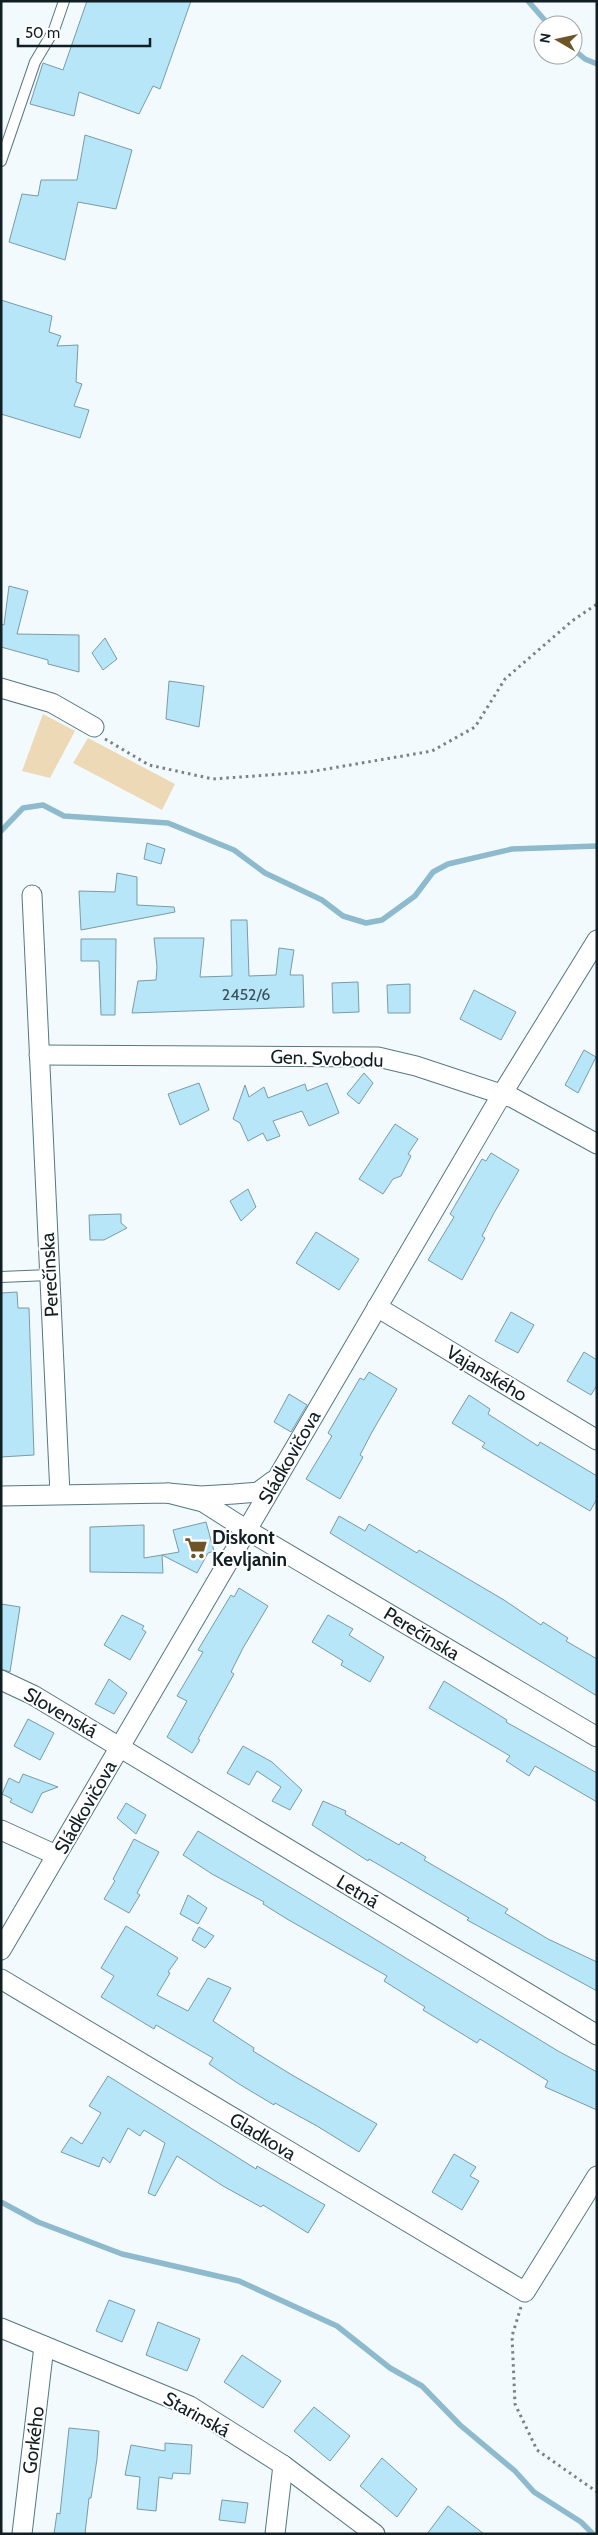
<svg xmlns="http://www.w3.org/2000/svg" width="598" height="2535" viewBox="0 0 598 2535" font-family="Cabin,sans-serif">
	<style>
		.green { fill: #edd9b6 }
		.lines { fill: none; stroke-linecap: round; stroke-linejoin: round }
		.stream { stroke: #8dbacc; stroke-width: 5.5 }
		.building { fill: #b7e6f8; stroke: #799ba8 }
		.lane-casing { stroke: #567783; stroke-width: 12 }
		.street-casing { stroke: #567783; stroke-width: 21 }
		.path { stroke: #788286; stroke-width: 3; stroke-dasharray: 2.5 4; stroke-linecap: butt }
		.lane { stroke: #fff; stroke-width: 10 }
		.street { stroke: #fff; stroke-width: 19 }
		.labels { text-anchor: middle; stroke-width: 4; stroke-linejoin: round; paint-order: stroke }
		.number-label { font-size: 16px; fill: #3a5058 }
		.street-label { font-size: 19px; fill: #111e23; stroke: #fff }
		.poi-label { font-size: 19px; font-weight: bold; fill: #111e23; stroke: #fff; text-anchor: start }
	</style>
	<rect width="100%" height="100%" fill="#f3fafd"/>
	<g class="green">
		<path d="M43,714L75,731L50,778L22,771Z"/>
		<path d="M88,738L175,784L162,810L73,763Z"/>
	</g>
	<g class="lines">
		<g class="stream">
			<path d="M528,1L549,25"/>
			<path d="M573,49L585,59L597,64"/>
			<path d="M1,831L23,808L43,805L64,816L168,823L234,850L265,873L322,900L343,916L366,923L382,920L415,896L433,872L448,864L512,849L597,846"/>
			<path d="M1,2202L38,2222L122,2254L239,2281L337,2326L390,2368L422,2386L460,2425L515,2471L534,2492L581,2522L593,2534"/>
		</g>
	</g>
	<g class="building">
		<path d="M87,1H191L160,89L153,86L139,114L79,92L74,116L30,104L43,63L63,70Z"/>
		<path d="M85,135L132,150L116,209L78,202L65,260L9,242L22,194L38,196L41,180H77Z"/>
		<path d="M1,300L52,316L49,332L61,336L57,346L78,345L76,382L82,384L74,406L89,410L80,438L1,414Z"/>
		<path d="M9,586L28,591L17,634L79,635V672L48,664V660L1,647V624L4,625Z"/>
		<path d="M105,638L117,659L103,670L92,653Z"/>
		<path d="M169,681L204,686L199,727L166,719Z"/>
		<path d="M147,843L165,849L161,864L144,859Z"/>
		<path d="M117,873L137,877V905L174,907L175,912L81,930L79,891L115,892Z"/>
		<path d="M231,920H247L249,976L276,975L279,948L294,950L290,975H303L304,1007L132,1013L138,981L156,980L157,967L154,938H204L200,977L232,976Z"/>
		<path d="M81,939H116L115,1015H101L99,961H81Z"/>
		<path d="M358,982L359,1012L333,1013L332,983Z"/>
		<path d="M410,984V1013H388L387,985Z"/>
		<path d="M474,990L516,1012L501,1040L460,1019Z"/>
		<path d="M584,1050L596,1057L578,1093L565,1085Z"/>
		<path d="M364,1073L373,1083L359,1104L347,1094Z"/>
		<path d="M199,1083L209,1110L180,1125L168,1094Z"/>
		<path d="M327,1083L339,1113L309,1126L302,1111L273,1121L280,1136L267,1141L263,1133L248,1141L240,1123L233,1119L245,1085L249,1097L264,1087L268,1098L305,1084L307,1091Z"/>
		<path d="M395,1124L418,1139L408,1154L411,1156L401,1176L393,1179L383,1194L359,1179Z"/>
		<path d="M491,1153L519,1170L494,1213L482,1236L485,1238L462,1280L428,1260L454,1217L450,1214L482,1159L486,1161Z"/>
		<path d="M248,1189L256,1207L241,1221L230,1201Z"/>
		<path d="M121,1214V1223L127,1228L104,1240H90L89,1215Z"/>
		<path d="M316,1232L359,1259L339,1290L296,1263Z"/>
		<path d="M17,1292L18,1308H29L34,1455L1,1457V1293Z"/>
		<path d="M511,1312L534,1325L518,1353L495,1341Z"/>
		<path d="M584,1352L597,1360V1385L591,1395L567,1381Z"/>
		<path d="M369,1372L397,1389L372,1432L360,1455L363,1457L340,1499L306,1479L332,1436L328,1433L360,1378L364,1380Z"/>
		<path d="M289,1394L307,1405L291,1432L274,1422Z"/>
		<path d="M469,1395L490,1409L488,1414L538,1446L540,1442L597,1476V1499L590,1511L482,1447L485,1443L452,1423Z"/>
		<path d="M339,1516L365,1531L369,1524L417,1553L419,1550L504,1600L541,1625L543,1622L568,1638L566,1641L597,1659V1696L330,1533Z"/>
		<path d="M206,1522L214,1551L208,1553L197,1573L162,1555L179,1552L173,1530Z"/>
		<path d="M144,1525V1558L162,1555L163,1573L90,1572V1527Z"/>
		<path d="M239,1588L268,1606L243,1648L231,1672L234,1674L198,1739L200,1740L192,1753L167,1737L187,1701L177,1696L203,1652L198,1650L231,1595L234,1597Z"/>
		<path d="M1,1604L20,1607L10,1672L1,1669Z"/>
		<path d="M122,1615L144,1626L142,1629L146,1632L130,1660L104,1645Z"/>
		<path d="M328,1615L353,1629L349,1635L384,1657L370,1682L341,1665L343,1661L312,1642Z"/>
		<path d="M109,1679L127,1693L114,1714L95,1704Z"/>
		<path d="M444,1681L507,1720L506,1722L597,1773V1802L535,1766L529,1776L506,1761L510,1756L429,1708Z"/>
		<path d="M28,1719L54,1733L40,1760L14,1746Z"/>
		<path d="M243,1746L272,1762L302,1790L290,1810L272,1801L281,1787L257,1771L249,1785L227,1773Z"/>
		<path d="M23,1774L58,1787L42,1793L32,1813L10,1802L12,1799L2,1794L9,1778L19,1783Z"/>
		<path d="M323,1801L346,1811L345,1814L399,1845L401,1842L426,1857L424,1860L508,1909L505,1913L548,1939L597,1962V1991L467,1920L469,1918L369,1859L368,1861L312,1825Z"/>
		<path d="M126,1803L146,1815L136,1834L117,1818Z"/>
		<path d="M198,1831L558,2051L597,2072V2110L545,2087L548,2081L480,2039L477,2043L423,2010L425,2007L384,1981L387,1976L287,1919L263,1904L264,1902L212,1874L183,1855Z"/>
		<path d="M134,1839L159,1852L137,1893L140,1895L129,1913L104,1899L115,1881L113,1879Z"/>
		<path d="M188,1895L207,1908L198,1924L180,1914Z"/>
		<path d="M126,1926L178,1958L168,1972L170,1973L157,1995L188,2011L208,1978L231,1988L213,2021L254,2048L253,2051L292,2075L377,2124L359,2152L317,2126L275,2103L274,2105L239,2084L209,2064L213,2058L156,2025L154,2029L101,1997L114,1976L101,1968Z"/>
		<path d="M199,1927L214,1936L205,1948L192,1940Z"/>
		<path d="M108,2076L256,2169L257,2166L325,2205L308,2233L263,2205L261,2207L223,2186L177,2156L155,2196L148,2193L165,2143L144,2130L140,2136L128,2128L110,2163L103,2157L99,2167L61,2152L71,2137L82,2144L101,2113L89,2106Z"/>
		<path d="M454,2154L476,2167L470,2176L479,2181L462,2210L432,2192Z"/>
		<path d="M109,2300L135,2310L122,2342L96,2331Z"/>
		<path d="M158,2322L200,2339L187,2371L146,2355Z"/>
		<path d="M242,2355L281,2381L263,2408L224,2382Z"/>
		<path d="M314,2407L350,2436L330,2461L294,2431Z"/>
		<path d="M69,2428L99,2431L97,2459L91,2498H89L85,2534H54L57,2513L60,2514Z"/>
		<path d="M165,2443L192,2445L190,2474L173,2473L172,2479L159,2477L156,2511L137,2509L140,2477L125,2475L131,2445L165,2451Z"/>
		<path d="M382,2458L417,2489L397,2517L360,2486Z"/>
		<path d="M222,2500L248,2503L245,2523L219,2520Z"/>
		<path d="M448,2506L484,2534H427Z"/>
	</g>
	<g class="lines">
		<defs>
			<g id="lane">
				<path d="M1,161L35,62L54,30L64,1"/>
				<path d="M1,1277L49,1275"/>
			</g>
			<g id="street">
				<path d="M1,688L52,703L94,727"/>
				<path d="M32,895L60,1494"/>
				<path d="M39,1055L378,1057L416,1066L513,1098L597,1144"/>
				<path d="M377,1307L597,1440"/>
				<path d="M168,1493L203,1502L247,1530L597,1737"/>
				<path d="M1,1496L168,1493L201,1496L234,1494L258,1492L273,1481"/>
				<path d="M1,1680L33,1695L597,2035"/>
				<path d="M1,1830L56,1855"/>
				<path d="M1,1950L502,1094L597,940"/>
				<path d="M1,1979L525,2292L597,2176"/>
				<path d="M1,2328L190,2406L283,2465L375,2534"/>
				<path d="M22,2534L44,2346"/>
				<path d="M275,2534L283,2465"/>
			</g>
		</defs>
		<use href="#lane" class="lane-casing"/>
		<use href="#street" class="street-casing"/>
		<g class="path">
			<path d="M105,739L149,765L213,779L309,772L432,751L475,727L505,679L572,621L597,604"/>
			<path d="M521,2307L512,2336L515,2404L537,2450L597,2492"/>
		</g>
		<use href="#lane" class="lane"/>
		<use href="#street" class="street"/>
	</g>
	<defs>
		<symbol id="supermarket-bare" viewBox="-9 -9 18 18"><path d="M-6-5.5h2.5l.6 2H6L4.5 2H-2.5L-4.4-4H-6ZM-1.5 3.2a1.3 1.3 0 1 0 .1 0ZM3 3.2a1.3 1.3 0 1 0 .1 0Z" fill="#6e5526" stroke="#fff" stroke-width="2.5" paint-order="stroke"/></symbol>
	</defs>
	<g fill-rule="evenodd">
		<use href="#supermarket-bare" x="180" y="1532" width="32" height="32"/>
	</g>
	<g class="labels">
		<g class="number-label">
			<text x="246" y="1000">2452/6</text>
		</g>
		<g class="street-label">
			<text transform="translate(327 1058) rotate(2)" y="7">Gen. Svobodu</text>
			<text transform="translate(49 1275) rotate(-93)" y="7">Perečínska</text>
			<text transform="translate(487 1373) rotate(31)" y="7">Vajanského</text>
			<text transform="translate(289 1457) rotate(-60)" y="7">Sládkovičova</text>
			<text transform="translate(422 1633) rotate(31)" y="7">Perečínska</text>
			<text transform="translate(61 1712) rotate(30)" y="7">Slovenská</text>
			<text transform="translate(85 1807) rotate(-60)" y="7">Sládkovičova</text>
			<text transform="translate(358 1891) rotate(31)" y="7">Letná</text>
			<text transform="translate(263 2136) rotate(31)" y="7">Gladkova</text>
			<text transform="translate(197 2414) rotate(29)" y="7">Starinská</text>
			<text transform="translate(33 2440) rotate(-83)" y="7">Gorkého</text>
		</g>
		<g class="poi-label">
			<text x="212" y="1544">Diskont<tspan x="212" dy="22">Kevljanin</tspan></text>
		</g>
	</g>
	<rect width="598" height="2535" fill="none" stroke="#111e23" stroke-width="5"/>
	<g transform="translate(558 40) rotate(279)"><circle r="24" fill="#ffffff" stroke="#a0a5a7"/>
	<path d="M0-4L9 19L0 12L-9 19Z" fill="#6e5526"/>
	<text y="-8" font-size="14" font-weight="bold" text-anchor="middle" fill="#111e23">N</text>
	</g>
	<path d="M18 38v8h132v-8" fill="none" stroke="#111e23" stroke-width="2.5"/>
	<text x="25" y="38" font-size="15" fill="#111e23" stroke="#ffffff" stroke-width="4" paint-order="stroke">50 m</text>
</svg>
